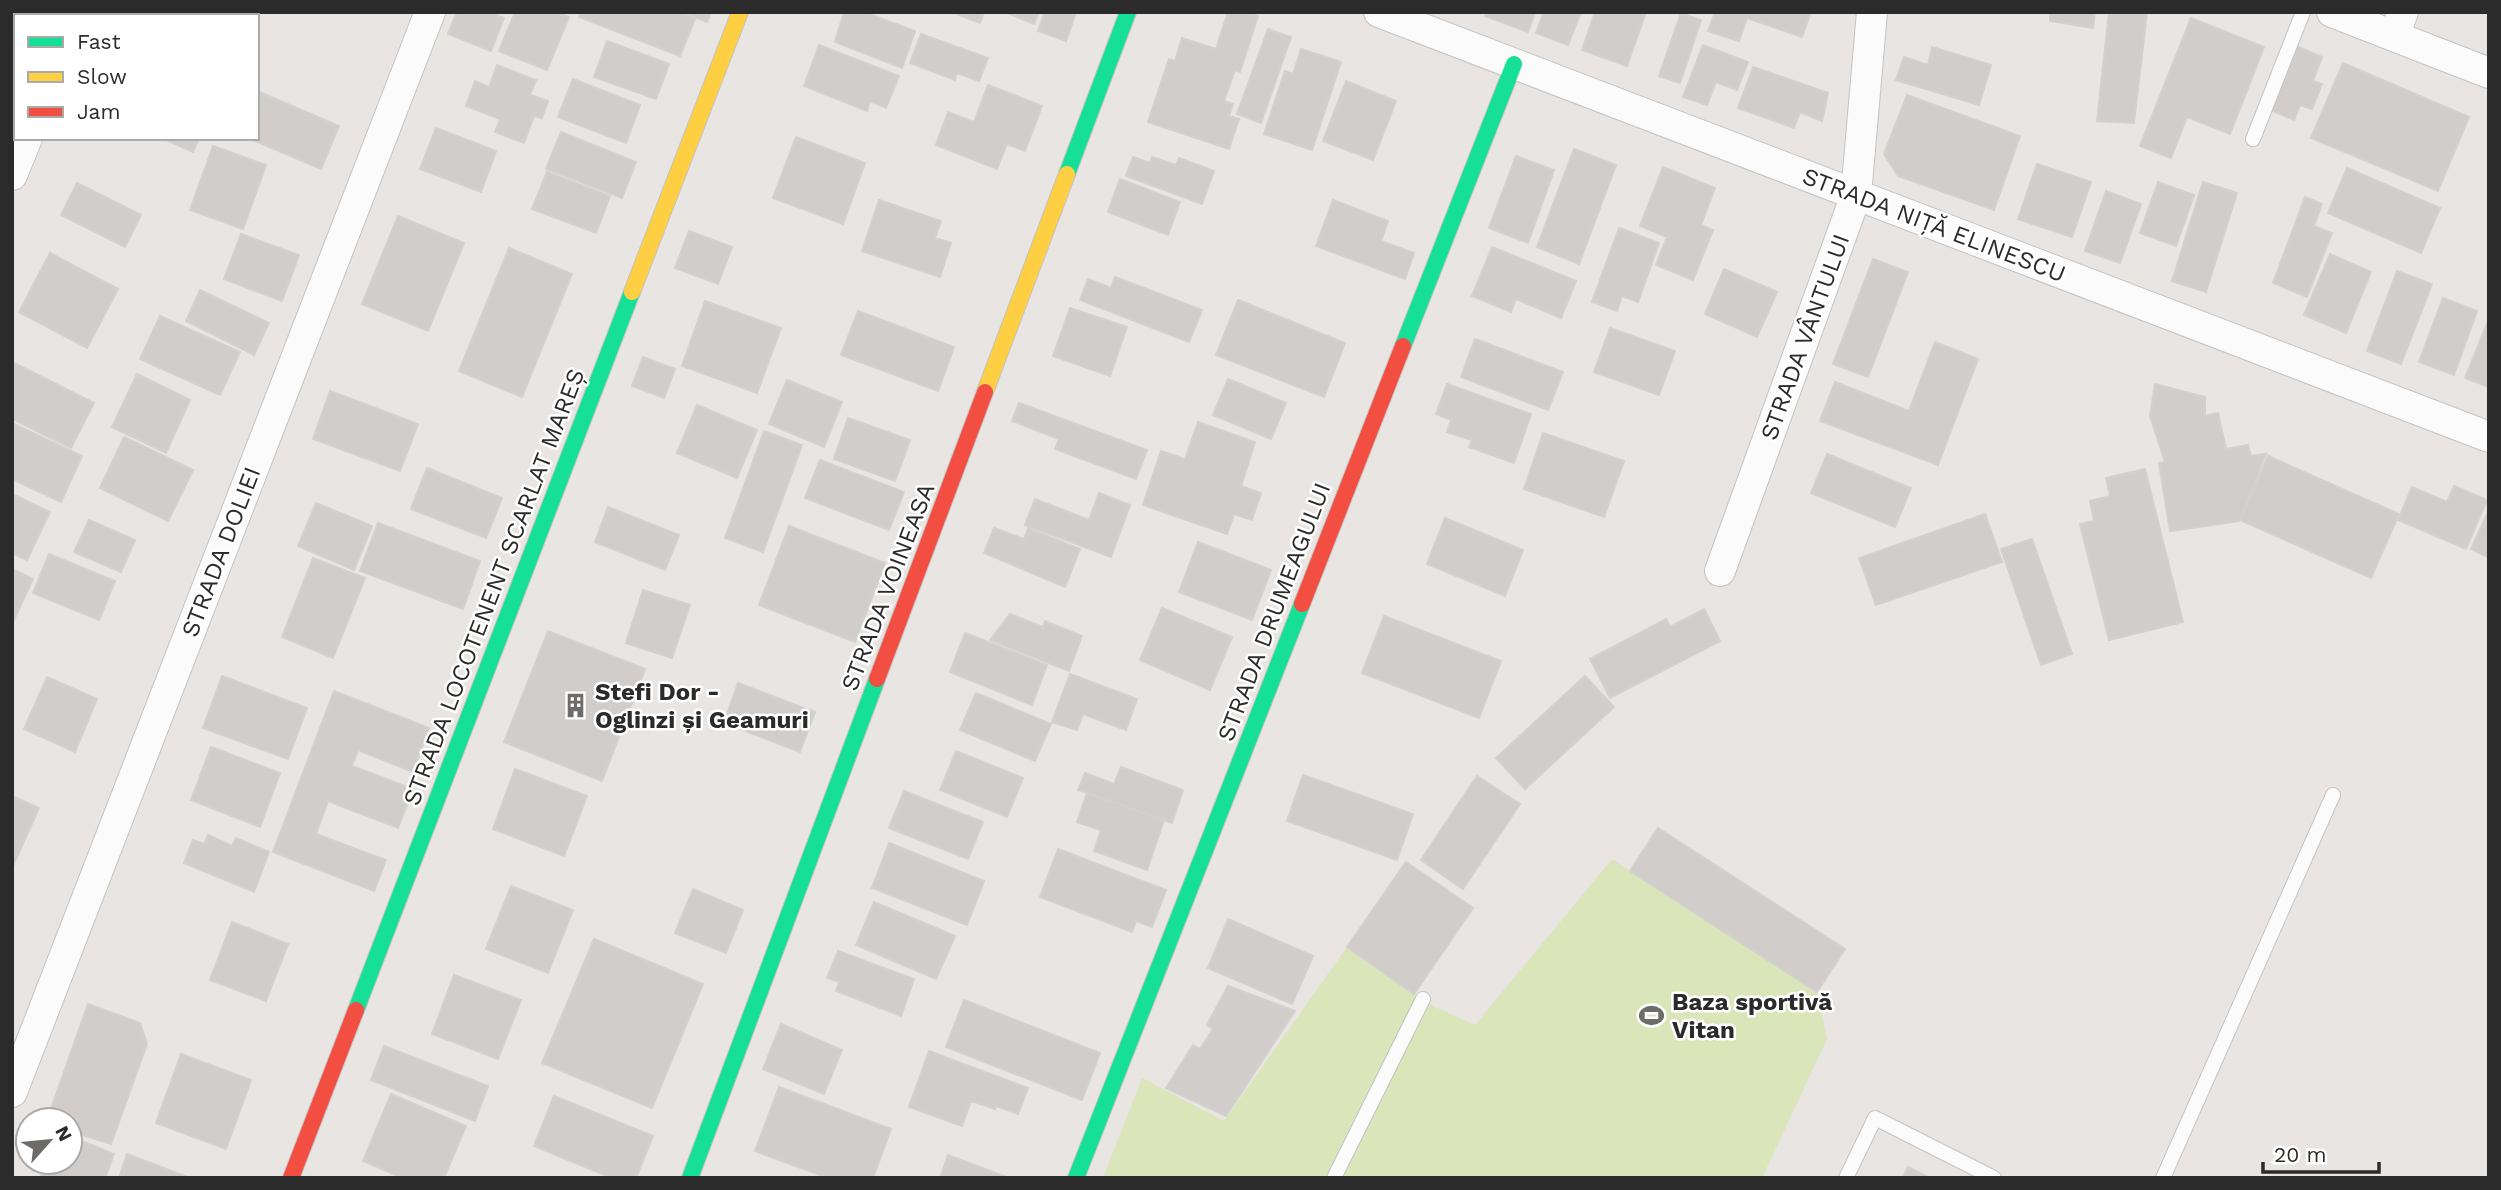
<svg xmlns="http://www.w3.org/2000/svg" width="2501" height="1190" viewBox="0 0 2501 1190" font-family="'Work Sans',sans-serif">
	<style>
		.pitch { fill: #dae5ba }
		.building { fill: #d0cdcb; stroke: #d3d1ce; stroke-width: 2 }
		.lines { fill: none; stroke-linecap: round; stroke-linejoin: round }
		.lane-casing { stroke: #c4c4c4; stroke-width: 16 }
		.street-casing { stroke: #c4c4c4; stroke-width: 32 }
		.fast-casing { stroke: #c4c4c4; stroke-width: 18 }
		.slow-casing { stroke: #c4c4c4; stroke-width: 18 }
		.jam-casing { stroke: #c4c4c4; stroke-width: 18 }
		.lane { stroke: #fcfbfb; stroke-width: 14 }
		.street { stroke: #fcfbfb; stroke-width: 30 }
		.fast { stroke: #16e098; stroke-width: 16 }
		.slow { stroke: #ffcf43; stroke-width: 16 }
		.jam { stroke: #f24e42; stroke-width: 16 }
		.labels { text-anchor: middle; stroke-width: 5; stroke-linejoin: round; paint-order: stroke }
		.street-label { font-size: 24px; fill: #2b2b2b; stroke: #fff }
		.poi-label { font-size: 24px; font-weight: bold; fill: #2b2b2b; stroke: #fff; text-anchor: start }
	</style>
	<rect width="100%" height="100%" fill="#e8e5e2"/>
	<path class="pitch" d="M1612,859L1817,992L1827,1039L1762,1178H1103L1142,1078L1224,1121L1347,947L1435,1007L1475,1025Z"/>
	<g class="building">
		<path d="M12,12L28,16H16V86L12,84Z"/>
		<path d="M138,12H178L187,16H137Z"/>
		<path d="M457,12H489L504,18L491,51L448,34Z"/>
		<path d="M515,12H556L569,17L547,70L499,51Z"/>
		<path d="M581,12H679L695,19L680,56L579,17Z"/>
		<path d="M682,12H711L707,22Z"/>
		<path d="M844,12H864L915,31L902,68L835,42Z"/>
		<path d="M952,12H984L980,23Z"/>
		<path d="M1005,12H1039L1034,24Z"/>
		<path d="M1045,12H1076L1066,41L1038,31Z"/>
		<path d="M1228,12H1246L1258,16L1240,72L1235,70L1224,101L1233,104L1229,116L1239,119L1229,149L1148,122L1169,59L1175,61L1182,38L1216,49Z"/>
		<path d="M1487,12H1535L1528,32L1485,16Z"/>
		<path d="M1544,12H1581L1568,45L1536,33Z"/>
		<path d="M1595,12H1646L1627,66L1582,50Z"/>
		<path d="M1715,12H1811L1802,37L1747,18L1739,41L1708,31Z"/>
		<path d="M2050,12H2095L2093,28L2050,21Z"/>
		<path d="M2109,12H2147L2134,123L2097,121Z"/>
		<path d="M1681,13L1701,20L1680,83L1659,76Z"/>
		<path d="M2191,18L2264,47L2230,134L2187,117L2171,158L2140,146Z"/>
		<path d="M1268,29L1291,37L1261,123L1237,114Z"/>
		<path d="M921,34L988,58L979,81L957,73L955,80L910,63Z"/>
		<path d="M607,41L669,64L656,99L594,77Z"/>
		<path d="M819,45L899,76L886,108L870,101L867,111L804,86Z"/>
		<path d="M1703,45L1748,62L1737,90L1716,82L1707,105L1683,97Z"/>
		<path d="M2296,46L2322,57L2313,81L2322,84L2312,109L2300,105L2294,120L2271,110Z"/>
		<path d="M1932,47L1991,65L1979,105L1896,80L1904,57L1928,65Z"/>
		<path d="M1301,49L1341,62L1312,150L1264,134L1285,71L1293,74Z"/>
		<path d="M2343,63L2469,117L2438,191L2311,138Z"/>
		<path d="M497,65L536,80L530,95L548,101L542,118L534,116L524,143L495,132L500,119L466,106L475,81L489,87Z"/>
		<path d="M1753,67L1828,93L1822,121L1800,112L1794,128L1738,108Z"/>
		<path d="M573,79L640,105L626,143L558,117Z"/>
		<path d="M1346,81L1396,101L1373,160L1323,141Z"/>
		<path d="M988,85L1042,106L1025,151L1007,144L997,169L936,145L948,112L974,122Z"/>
		<path d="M257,91L339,126L321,169L248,138H257Z"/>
		<path d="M1907,95L2020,136L1994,210L1898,176L1884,154Z"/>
		<path d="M436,128L496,151L481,192L420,169Z"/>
		<path d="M561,132L636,162L622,198L546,169Z"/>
		<path d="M796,137L865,163L843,224L773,198Z"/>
		<path d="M162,138H199L193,152Z"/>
		<path d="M213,146L266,165L243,229L190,210Z"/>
		<path d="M1574,149L1616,165L1579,264L1537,247Z"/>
		<path d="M1516,156L1554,170L1528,243L1489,228Z"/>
		<path d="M1133,157L1150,163L1152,157L1176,165L1179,158L1214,171L1202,204L1126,176Z"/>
		<path d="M2037,164L2091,182L2072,237L2018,219Z"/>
		<path d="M1663,167L1715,188L1701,225L1713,230L1693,280L1656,265L1667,237L1640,226Z"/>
		<path d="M2347,168L2440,208L2421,253L2328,213Z"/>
		<path d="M547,172L610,196L596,233L532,209Z"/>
		<path d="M1120,179L1180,202L1168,235L1108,212Z"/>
		<path d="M2158,182L2194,195L2176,246L2140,233Z"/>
		<path d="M2203,182L2237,193L2206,292L2172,281Z"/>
		<path d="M77,183L141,215L125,247L61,215Z"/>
		<path d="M2106,191L2141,204L2120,263L2085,251Z"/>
		<path d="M2305,197L2322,204L2314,226L2332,233L2307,297L2273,283Z"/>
		<path d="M879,200L941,221L935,238L951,243L940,277L862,251Z"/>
		<path d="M1333,200L1388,221L1381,241L1414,253L1405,279L1316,246Z"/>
		<path d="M398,216L464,243L428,331L362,304Z"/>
		<path d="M1619,228L1659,243L1638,302L1622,296L1617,311L1592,302Z"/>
		<path d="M689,231L732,247L718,284L675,268Z"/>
		<path d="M241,234L299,255L282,301L224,279Z"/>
		<path d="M1492,247L1576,281L1561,318L1516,299L1511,312L1472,296Z"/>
		<path d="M509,248L572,274L522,397L459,371Z"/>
		<path d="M50,253L118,289L87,348L19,312Z"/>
		<path d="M2330,254L2371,272L2346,333L2304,315Z"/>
		<path d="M1873,259L1908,272L1868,377L1833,364Z"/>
		<path d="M1724,269L1777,292L1757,337L1705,314Z"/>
		<path d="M2397,271L2432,284L2401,364L2367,351Z"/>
		<path d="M1115,277L1202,310L1189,342L1080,300L1088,279L1111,288Z"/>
		<path d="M200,290L269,323L254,355L186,321Z"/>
		<path d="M2443,298L2477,311L2454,375L2419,362Z"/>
		<path d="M1238,300L1345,343L1324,397L1216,355Z"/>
		<path d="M705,301L781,328L757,393L682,366Z"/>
		<path d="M1070,308L1127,327L1110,376L1053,356Z"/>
		<path d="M858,311L954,347L938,391L841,355Z"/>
		<path d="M160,316L240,352L220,395L140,359Z"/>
		<path d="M2489,319V387L2465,378Z"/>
		<path d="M1610,328L1675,351L1659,395L1594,372Z"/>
		<path d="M1475,339L1563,372L1548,410L1461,377Z"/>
		<path d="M1935,342L1978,359L1938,465L1820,421L1835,382L1909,411Z"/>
		<path d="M643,357L675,369L664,398L632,386Z"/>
		<path d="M12,362L94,403L71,448L12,419Z"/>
		<path d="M137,374L190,400L166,453L112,427Z"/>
		<path d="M1228,379L1286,403L1271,439L1213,415Z"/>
		<path d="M787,380L842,402L824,447L769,424Z"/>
		<path d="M1447,384L1531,414L1514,463L1469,447L1472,440L1447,432L1451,420L1436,414Z"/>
		<path d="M2155,384L2205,397V416L2218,413L2226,449L2248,445L2251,456L2266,454L2239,521L2170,531L2159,463L2165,462L2150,416Z"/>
		<path d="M330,391L418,424L400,471L313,439Z"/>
		<path d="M1019,403L1147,450L1136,479L1055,449L1059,439L1012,421Z"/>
		<path d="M697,405L757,430L737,478L677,453Z"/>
		<path d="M848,418L910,440L895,481L834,459Z"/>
		<path d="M1198,422L1255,442L1241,486L1261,493L1252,520L1234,514L1227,534L1143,505L1161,451L1185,459Z"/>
		<path d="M12,423L82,456L61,502L12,479Z"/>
		<path d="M764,431L802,445L763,552L725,538Z"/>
		<path d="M1543,433L1624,461L1604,517L1524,489Z"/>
		<path d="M124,437L193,470L168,521L100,488Z"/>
		<path d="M1827,454L1911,488L1895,527L1811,493Z"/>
		<path d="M2268,456L2399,514L2371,578L2240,520Z"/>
		<path d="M820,460L904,492L889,530L805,498Z"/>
		<path d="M427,468L502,498L486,538L411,509Z"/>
		<path d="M2145,469L2183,622L2109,640L2080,524L2094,521L2090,501L2110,496L2106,478Z"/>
		<path d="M2454,486L2487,500L2466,549L2398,520L2412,487L2447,502Z"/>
		<path d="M1099,493L1130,505L1111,557L1025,525L1035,499L1089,520Z"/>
		<path d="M12,494L50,512L27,560L12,553Z"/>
		<path d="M316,503L372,526L354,570L298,546Z"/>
		<path d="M608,507L679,535L665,570L595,542Z"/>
		<path d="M2489,510V558L2471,549Z"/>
		<path d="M1985,514L2002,562L1876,605L1859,558Z"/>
		<path d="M1445,518L1523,550L1505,596L1427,564Z"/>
		<path d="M89,520L135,540L121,572L74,552Z"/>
		<path d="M378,523L480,561L463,609L360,571Z"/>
		<path d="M789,526L885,563L855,642L759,605Z"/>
		<path d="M994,528L1024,539L1028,528L1080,549L1065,587L984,553Z"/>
		<path d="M2032,539L2072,654L2041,665L2001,549Z"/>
		<path d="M1198,542L1271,570L1252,620L1179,592Z"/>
		<path d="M49,554L115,581L99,620L33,593Z"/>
		<path d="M313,558L365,578L333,658L282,637Z"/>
		<path d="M12,569L33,579L12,624Z"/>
		<path d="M643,590L690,605L672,658L626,643Z"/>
		<path d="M1162,608L1232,637L1210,690L1140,660Z"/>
		<path d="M1704,609L1720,641L1610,698L1590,659L1666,619L1670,627Z"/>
		<path d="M1010,614L1043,627L1045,621L1082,636L1069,671L990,640Z"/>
		<path d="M1384,616L1501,661L1479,718L1362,673Z"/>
		<path d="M548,631L645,669L602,781L504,742Z"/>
		<path d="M965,633L1047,665L1032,705L950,672Z"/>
		<path d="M1070,674L1137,699L1126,730L1083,714L1077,730L1052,722Z"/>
		<path d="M222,676L307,708L288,759L203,728Z"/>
		<path d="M1585,676L1614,707L1525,789L1496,758Z"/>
		<path d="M47,677L97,699L75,752L24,729Z"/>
		<path d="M738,683L815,712L800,752L724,723Z"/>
		<path d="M334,691L429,728L413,772L358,750L352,766L413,789L398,828L328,801L316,834L386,860L374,891L273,852Z"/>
		<path d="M976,693L1051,724L1035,761L960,730Z"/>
		<path d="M211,747L280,773L260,827L191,800Z"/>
		<path d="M956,751L1023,778L1007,817L940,790Z"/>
		<path d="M1121,767L1183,790L1172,823L1078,790L1085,773L1114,784Z"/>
		<path d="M515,769L587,796L564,856L493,829Z"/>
		<path d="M1303,775L1413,814L1397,860L1287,821Z"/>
		<path d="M1477,776L1520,804L1463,889L1421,860Z"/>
		<path d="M904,791L983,822L968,859L889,828Z"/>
		<path d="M1087,793L1164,820L1147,870L1094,851L1101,830L1077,822Z"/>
		<path d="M12,796L39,808L12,868Z"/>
		<path d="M1658,828L1845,949L1817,992L1630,871Z"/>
		<path d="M208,835L232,846L236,838L269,852L254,892L184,863L193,840L204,844Z"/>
		<path d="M889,843L984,881L967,925L872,888Z"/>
		<path d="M1058,849L1166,890L1152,927L1136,921L1132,932L1040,897Z"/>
		<path d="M1406,862L1473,908L1414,994L1347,947Z"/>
		<path d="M511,886L573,910L548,973L486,949Z"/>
		<path d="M693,889L743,910L726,953L675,933Z"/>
		<path d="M874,902L955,936L936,979L856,945Z"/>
		<path d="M1228,919L1313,956L1292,1004L1208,968Z"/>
		<path d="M232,922L288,944L266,1001L210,980Z"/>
		<path d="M594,939L703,984L652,1108L542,1063Z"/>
		<path d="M838,951L914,979L901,1016L836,991L839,982L827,978Z"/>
		<path d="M454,975L521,1000L498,1059L432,1034Z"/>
		<path d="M1228,986L1295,1011L1226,1116L1166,1088L1193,1045L1200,1049L1213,1029L1207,1025Z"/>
		<path d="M964,1000L1100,1053L1082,1100L946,1047Z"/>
		<path d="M88,1004L140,1023L147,1044L111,1144L70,1131V1120H47Z"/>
		<path d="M781,1024L842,1050L824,1094L763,1069Z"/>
		<path d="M384,1046L488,1086L475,1121L371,1080Z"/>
		<path d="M929,1051L1028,1088L1018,1114L996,1106L995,1109L971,1101L962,1126L909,1107Z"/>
		<path d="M181,1054L251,1080L226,1149L156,1123Z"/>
		<path d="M779,1087L891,1129L873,1178H828L755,1151Z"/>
		<path d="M391,1094L466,1126L444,1178H403L363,1161Z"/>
		<path d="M554,1096L653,1136L636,1178H612L534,1146Z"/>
		<path d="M70,1136L114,1154L105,1178H40L47,1162H70Z"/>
		<path d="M127,1154L190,1178H119Z"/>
		<path d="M948,1155L1009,1178H940Z"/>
		<path d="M1908,1167L1930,1178H1903Z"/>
	</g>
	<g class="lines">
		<defs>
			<g id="lane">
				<path d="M2253,139L2303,12"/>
				<path d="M1334,1178L1423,999"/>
				<path d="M1846,1178L1875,1118L1994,1178"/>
				<path d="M2163,1178L2333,795"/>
			</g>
			<g id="street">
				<path d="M1379,12L2489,437"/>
				<path d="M2332,12L2489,73"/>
				<path d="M75,16L77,12"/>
				<path d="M2394,36L2403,12"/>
				<path d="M12,175L27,138"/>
				<path d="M1720,571L1856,195L1872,12"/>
				<path d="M12,1092L430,12"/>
			</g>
			<g id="fast">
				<path d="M1067,174L1128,12"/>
				<path d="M1403,346L1514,64"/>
				<path d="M356,1010L632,292"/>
				<path d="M690,1178L877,679"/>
				<path d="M1076,1178L1302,604"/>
			</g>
			<g id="slow">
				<path d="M632,292L740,12"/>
				<path d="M985,392L1067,174"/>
			</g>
			<g id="jam">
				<path d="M1302,604L1403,346"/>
				<path d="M877,679L985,392"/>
				<path d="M291,1178L356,1010"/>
			</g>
		</defs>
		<use href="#lane" class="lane-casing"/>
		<use href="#street" class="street-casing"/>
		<use href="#fast" class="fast-casing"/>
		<use href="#slow" class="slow-casing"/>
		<use href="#jam" class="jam-casing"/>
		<use href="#lane" class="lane"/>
		<use href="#street" class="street"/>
		<use href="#fast" class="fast"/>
		<use href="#slow" class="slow"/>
		<use href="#jam" class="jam"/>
	</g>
	<defs>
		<symbol id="building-bare" viewBox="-9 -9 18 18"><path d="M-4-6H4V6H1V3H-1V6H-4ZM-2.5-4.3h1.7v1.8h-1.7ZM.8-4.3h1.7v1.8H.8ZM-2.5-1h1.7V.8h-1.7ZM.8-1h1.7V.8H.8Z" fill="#6d6c6b" stroke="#fff" stroke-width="2.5" paint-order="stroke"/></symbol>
		<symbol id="stadium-bare" viewBox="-9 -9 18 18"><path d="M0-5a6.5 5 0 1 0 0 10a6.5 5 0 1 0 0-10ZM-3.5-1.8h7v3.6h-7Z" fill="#6d6c6b" stroke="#fff" stroke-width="2.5" paint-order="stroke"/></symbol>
	</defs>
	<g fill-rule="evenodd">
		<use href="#building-bare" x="558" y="688" width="35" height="35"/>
		<use href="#stadium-bare" x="1634" y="998" width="35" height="35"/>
	</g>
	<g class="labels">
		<g class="street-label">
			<text transform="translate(1934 225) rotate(21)" y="8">STRADA NIȚĂ ELINESCU</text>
			<text transform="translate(1805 337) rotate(-70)" y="8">STRADA VÂNTULUI</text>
			<text transform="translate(221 552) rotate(-69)" y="8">STRADA DOLIEI</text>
			<text transform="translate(494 587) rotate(-69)" y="8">STRADA LOCOTENENT SCARLAT MAREȘ</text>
			<text transform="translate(888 587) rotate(-69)" y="8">STRADA VOINEASA</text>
			<text transform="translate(1274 612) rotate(-69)" y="8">STRADA DRUMEAGULUI</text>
		</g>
		<g class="poi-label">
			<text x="595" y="700">Stefi Dor -<tspan x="595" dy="28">Oglinzi și Geamuri</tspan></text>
			<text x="1672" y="1010">Baza sportivă<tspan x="1672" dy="28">Vitan</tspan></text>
		</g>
	</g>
	<rect width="2501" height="1190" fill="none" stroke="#2b2b2b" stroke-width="28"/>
	<rect x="14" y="14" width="245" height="126" fill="#ffffff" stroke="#aaaaaa" stroke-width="2"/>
	<rect x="28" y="37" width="35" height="10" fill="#16e098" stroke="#aaaaaa" stroke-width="2"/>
	<text x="77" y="49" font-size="21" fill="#2b2b2b">Fast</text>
	<rect x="28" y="72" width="35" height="10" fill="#ffcf43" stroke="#aaaaaa" stroke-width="2"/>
	<text x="77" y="84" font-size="21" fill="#2b2b2b">Slow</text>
	<rect x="28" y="107" width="35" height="10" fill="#f24e42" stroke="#aaaaaa" stroke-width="2"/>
	<text x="77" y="119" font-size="21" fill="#2b2b2b">Jam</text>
	<g transform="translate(49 1141) rotate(63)"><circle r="33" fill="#ffffff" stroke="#aaaaaa" stroke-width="2"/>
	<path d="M0-5L12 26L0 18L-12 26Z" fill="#6d6c6b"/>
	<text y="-10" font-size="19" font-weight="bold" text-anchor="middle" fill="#2b2b2b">N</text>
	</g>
	<path d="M2263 1162v10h116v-10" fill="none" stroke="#2b2b2b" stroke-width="3.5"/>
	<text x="2274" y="1162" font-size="21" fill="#2b2b2b" stroke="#ffffff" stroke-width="5" paint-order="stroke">20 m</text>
</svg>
